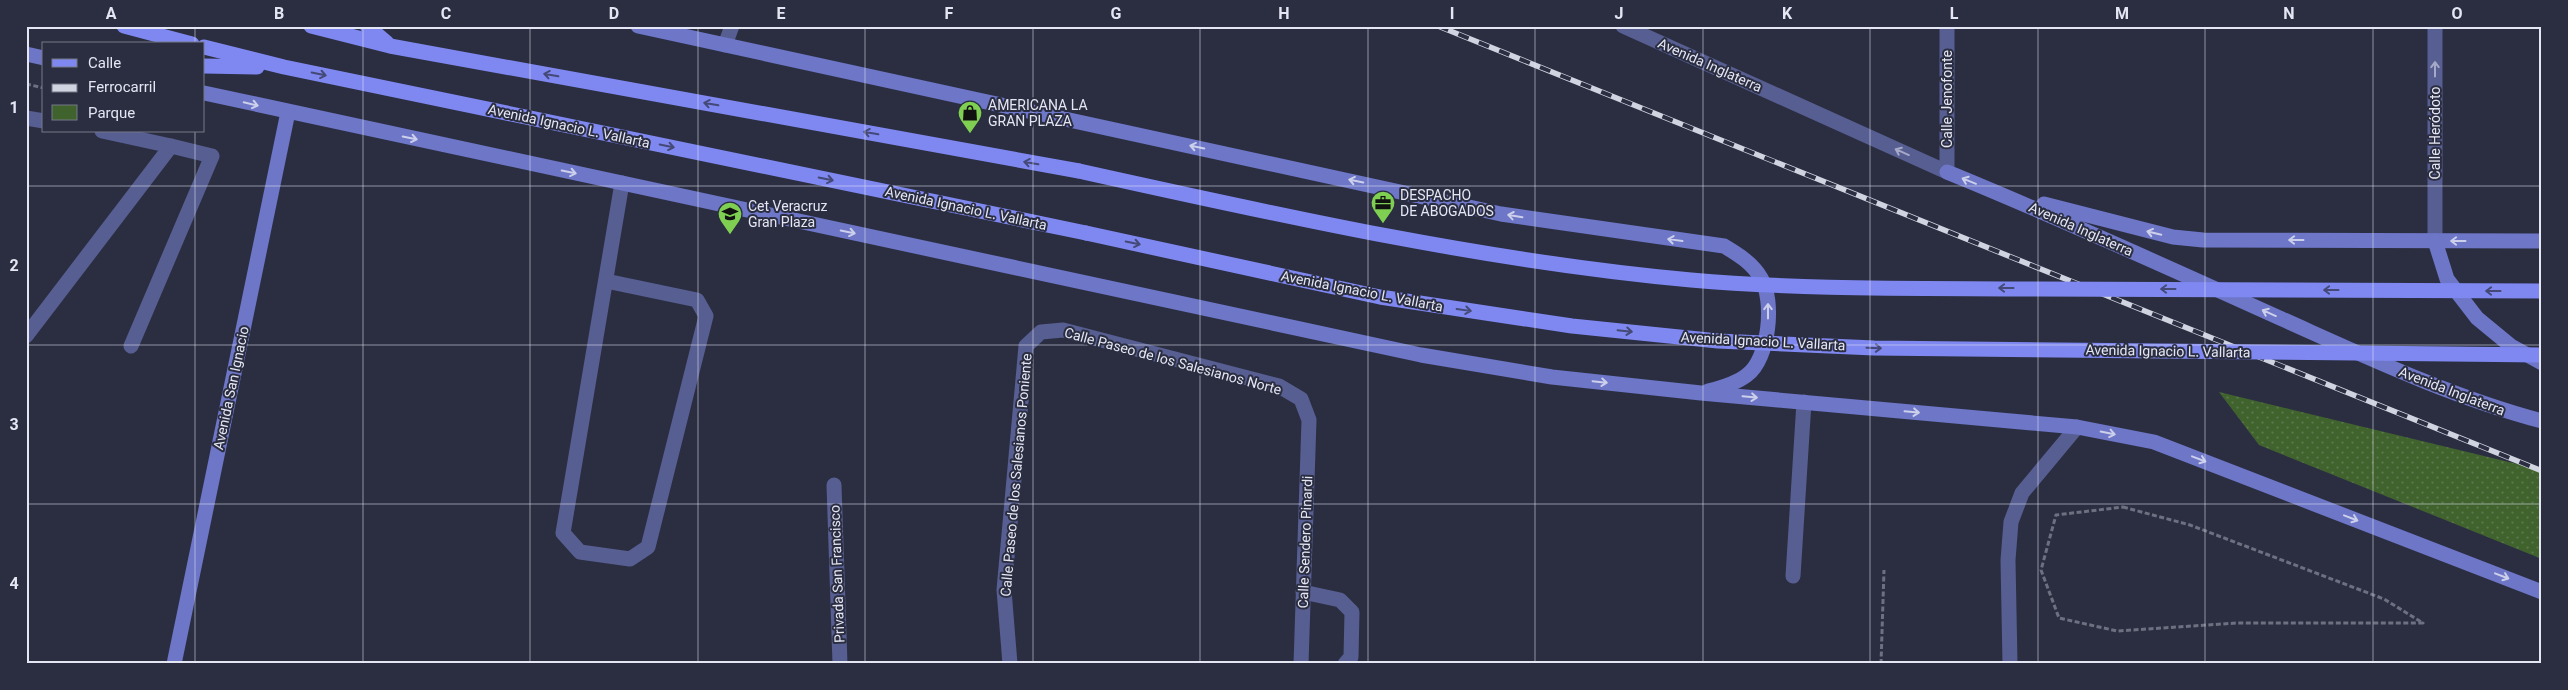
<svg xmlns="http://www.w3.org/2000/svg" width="2568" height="690" viewBox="0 0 2568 690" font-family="Roboto,sans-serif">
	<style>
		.green { fill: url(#green-dots) }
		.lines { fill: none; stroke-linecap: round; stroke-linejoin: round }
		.path { stroke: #6d7080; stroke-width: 3; stroke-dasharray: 5 2.5; stroke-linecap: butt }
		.lane { stroke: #575e91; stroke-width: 15 }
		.street { stroke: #575e91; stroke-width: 15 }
		.secondary { stroke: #6d76c7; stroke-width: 15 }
		.primary { stroke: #7f88f1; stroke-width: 15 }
		.rail-casing { stroke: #d0d3e0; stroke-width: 5.5 }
		.rail { stroke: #2b2e41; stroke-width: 4; stroke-dasharray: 11; stroke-linecap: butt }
		.primary-bridge { stroke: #7f88f1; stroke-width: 15 }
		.oneway { stroke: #a5a9c7 }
		.oneway2 { stroke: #444976 }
		.oneway3 { stroke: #ccd0ea }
		.grid { fill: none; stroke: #e4e6f3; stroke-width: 1; stroke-opacity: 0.55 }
		.labels { text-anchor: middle; stroke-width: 4; stroke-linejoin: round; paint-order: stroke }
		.street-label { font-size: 14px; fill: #e4e6f3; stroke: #2b2e41 }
		.poi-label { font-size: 14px; fill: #e4e6f3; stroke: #2b2e41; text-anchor: start }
		.neatline { fill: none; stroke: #e4e6f3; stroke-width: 2 }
		.grid-label { font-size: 16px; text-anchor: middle; font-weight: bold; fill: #e4e6f3 }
	</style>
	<defs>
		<pattern id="green-dots" width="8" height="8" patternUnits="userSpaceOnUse" patternTransform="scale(1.25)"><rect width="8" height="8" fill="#40632e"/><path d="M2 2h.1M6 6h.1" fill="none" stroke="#5b794d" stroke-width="1.8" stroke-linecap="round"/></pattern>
	</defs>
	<rect width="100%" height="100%" fill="#2b2e41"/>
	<path class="green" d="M2219,392L2542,470V559L2259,445Z"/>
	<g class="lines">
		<g class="path">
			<path d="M26,84L44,88"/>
			<path d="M2123,507L2190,525L2384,599L2423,623H2237L2117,631L2059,618L2041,570L2056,515Z"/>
			<path d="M1881,664L1884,570"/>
		</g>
		<g class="lane">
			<path d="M725,45L732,26"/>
			<path d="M26,118L44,121"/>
			<path d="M606,281L697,300L706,316L648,547L630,559L580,552L563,533L622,183"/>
			<path d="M26,336L171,146L102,131"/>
			<path d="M131,346L212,156L171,146"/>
		</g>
		<g class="street">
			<path d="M1623,26L1947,172V26"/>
			<path d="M2435,26V241"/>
			<path d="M834,485L840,664"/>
			<path d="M1793,576L1804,402"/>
			<path d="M1303,592L1340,600L1352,612L1351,657L1345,664"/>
			<path d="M1010,664L1004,590L1026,346L1041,332L1063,330L1279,386L1301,399L1309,420L1301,664"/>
			<path d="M2010,664L2008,560L2011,522L2022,493L2077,427"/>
		</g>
		<g class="secondary">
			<path d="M638,26L1501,214L1724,246C1739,255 1752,263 1761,278C1775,301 1769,359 1747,375C1737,383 1720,388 1708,391"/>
			<path d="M26,54L44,58"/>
			<path d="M204,93L1421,355L1552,377L1701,393L2077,427L2154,442L2542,592"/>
			<path d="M1947,172C2060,218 2171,269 2282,319C2367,357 2451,397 2542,421"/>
			<path d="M2044,204L2173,237L2203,240L2542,241"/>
			<path d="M2435,241L2447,279L2477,318L2511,346L2542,363"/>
			<path d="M174,664L288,112"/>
		</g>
		<g class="primary">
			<path d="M124,26L192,44"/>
			<path d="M311,26L390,46L1079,171"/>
			<path d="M367,26L387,43"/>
			<path d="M204,47L284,67L1086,233"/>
			<path d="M204,66L257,67"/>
		</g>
		<defs>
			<path id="rail" d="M1438,26L2542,471"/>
		</defs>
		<use href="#rail" class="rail-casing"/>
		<use href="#rail" class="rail"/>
		<g class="primary-bridge">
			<path d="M1079,171C1282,216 1484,261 1691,280C1806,290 1923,288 2038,289C2206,289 2374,290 2542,291"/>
			<path d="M1086,233L1380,297L1572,326L1718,341L1874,348L2542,355"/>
		</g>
	</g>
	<defs><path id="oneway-shaft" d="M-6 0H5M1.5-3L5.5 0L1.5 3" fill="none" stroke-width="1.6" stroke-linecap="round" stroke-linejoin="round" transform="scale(1.25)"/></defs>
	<g class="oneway">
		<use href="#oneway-shaft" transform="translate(2435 69) rotate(-90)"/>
		<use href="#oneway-shaft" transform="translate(1902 152) rotate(-156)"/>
	</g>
	<g class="oneway2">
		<use href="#oneway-shaft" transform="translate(319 74) rotate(12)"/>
		<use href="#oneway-shaft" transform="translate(551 75) rotate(-170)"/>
		<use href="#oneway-shaft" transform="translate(711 104) rotate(-170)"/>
		<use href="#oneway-shaft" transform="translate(871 133) rotate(-170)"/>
		<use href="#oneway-shaft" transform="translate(667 146) rotate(12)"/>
		<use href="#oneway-shaft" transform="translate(1031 163) rotate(-170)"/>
		<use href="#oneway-shaft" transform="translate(826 179) rotate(12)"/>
		<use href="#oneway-shaft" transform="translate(1133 243) rotate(12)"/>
		<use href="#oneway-shaft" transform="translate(2006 288) rotate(-180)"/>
		<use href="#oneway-shaft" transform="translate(2168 289) rotate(-180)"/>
		<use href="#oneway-shaft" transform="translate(2331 290) rotate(-180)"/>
		<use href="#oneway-shaft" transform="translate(2493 291) rotate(-180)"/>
		<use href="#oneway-shaft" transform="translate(1464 310) rotate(8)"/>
		<use href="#oneway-shaft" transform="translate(1625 331) rotate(6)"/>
		<use href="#oneway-shaft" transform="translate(1874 348) rotate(2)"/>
	</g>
	<g class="oneway3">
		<use href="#oneway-shaft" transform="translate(251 104) rotate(13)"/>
		<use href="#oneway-shaft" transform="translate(410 138) rotate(12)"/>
		<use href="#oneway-shaft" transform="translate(1197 147) rotate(-168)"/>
		<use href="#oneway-shaft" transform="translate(569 172) rotate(12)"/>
		<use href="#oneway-shaft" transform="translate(1356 181) rotate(-168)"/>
		<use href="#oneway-shaft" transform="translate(1969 181) rotate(-158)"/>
		<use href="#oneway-shaft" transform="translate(1515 216) rotate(-171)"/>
		<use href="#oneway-shaft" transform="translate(848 232) rotate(12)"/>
		<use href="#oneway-shaft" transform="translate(2154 233) rotate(-167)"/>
		<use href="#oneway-shaft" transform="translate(1675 240) rotate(-172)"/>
		<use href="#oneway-shaft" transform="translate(2296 240) rotate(-180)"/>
		<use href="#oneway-shaft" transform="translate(2458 241) rotate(-180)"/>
		<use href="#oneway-shaft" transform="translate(1768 311) rotate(-90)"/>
		<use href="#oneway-shaft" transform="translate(2269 313) rotate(-156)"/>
		<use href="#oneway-shaft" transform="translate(1600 382) rotate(6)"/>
		<use href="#oneway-shaft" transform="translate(1750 397) rotate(5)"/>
		<use href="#oneway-shaft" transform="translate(1912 412) rotate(5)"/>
		<use href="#oneway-shaft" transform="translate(2108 433) rotate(11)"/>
		<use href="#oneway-shaft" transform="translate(2199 459) rotate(21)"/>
		<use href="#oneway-shaft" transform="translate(2351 518) rotate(21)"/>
		<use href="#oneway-shaft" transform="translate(2502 576) rotate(21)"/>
	</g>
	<path class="grid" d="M195,26V44M363,26V664M530,26V664M698,26V664M865,26V664M1033,26V664M1200,26V664M1368,26V664M1535,26V664M1703,26V664M1870,26V664M2038,26V664M2205,26V664M2373,26V664M195,131V664M26,186H2542M26,345H2542M26,504H2542"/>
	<defs>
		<symbol id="shop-pin" viewBox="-11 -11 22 30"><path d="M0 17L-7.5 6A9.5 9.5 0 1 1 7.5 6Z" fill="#7fd052" stroke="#2b2e41"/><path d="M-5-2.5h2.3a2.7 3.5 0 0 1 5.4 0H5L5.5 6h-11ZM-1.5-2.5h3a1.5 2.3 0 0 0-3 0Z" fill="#111"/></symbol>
		<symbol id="office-pin" viewBox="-11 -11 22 30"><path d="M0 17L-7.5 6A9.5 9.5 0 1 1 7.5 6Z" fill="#7fd052" stroke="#2b2e41"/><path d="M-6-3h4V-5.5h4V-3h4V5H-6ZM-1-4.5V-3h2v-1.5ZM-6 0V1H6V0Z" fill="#111"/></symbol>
		<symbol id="university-pin" viewBox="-11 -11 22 30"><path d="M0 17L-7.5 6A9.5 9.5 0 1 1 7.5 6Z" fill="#7fd052" stroke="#2b2e41"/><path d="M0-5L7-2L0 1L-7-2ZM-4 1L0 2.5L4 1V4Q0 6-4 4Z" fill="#111"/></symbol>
	</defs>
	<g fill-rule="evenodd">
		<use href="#shop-pin" x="956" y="99" width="28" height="38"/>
		<use href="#office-pin" x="1369" y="189" width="28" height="38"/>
		<use href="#university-pin" x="716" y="200" width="28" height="38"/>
	</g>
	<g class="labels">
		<g class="street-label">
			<text transform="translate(1710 65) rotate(24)" y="5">Avenida Inglaterra</text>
			<text transform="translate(1947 99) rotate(-90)" y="5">Calle Jenofonte</text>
			<text transform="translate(569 126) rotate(12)" y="5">Avenida Ignacio L. Vallarta</text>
			<text transform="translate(2435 133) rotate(-90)" y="5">Calle Heródoto</text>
			<text transform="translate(966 208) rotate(12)" y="5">Avenida Ignacio L. Vallarta</text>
			<text transform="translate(2081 229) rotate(24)" y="5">Avenida Inglaterra</text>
			<text transform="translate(1362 291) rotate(11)" y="5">Avenida Ignacio L. Vallarta</text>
			<text transform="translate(1763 341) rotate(3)" y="5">Avenida Ignacio L. Vallarta</text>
			<text transform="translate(2168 351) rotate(1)" y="5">Avenida Ignacio L. Vallarta</text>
			<text transform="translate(1173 361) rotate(15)" y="5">Calle Paseo de los Salesianos Norte</text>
			<text transform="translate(231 388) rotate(-78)" y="5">Avenida San Ignacio</text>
			<text transform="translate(2452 391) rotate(21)" y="5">Avenida Inglaterra</text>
			<text transform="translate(1016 475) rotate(-85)" y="5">Calle Paseo de los Salesianos Poniente</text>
			<text transform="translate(1305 542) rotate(-88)" y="5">Calle Sendero Pinardi</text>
			<text transform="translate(837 574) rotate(-92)" y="5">Privada San Francisco</text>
		</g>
		<g class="poi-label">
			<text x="988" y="110">AMERICANA LA<tspan x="988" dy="16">GRAN PLAZA</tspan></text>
			<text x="1400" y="200">DESPACHO<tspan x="1400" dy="16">DE ABOGADOS</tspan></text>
			<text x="748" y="211">Cet Veracruz<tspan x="748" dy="16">Gran Plaza</tspan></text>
		</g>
	</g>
	<rect width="2568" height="690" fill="none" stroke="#2b2e41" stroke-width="55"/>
	<rect x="42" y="42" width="162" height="90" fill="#2b2e41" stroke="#757888"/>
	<rect x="52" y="59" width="25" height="8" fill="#7f88f1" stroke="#757888"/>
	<text x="88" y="68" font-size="15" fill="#e4e6f3">Calle</text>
	<rect x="52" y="84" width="25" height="8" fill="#d0d3e0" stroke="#757888"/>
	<text x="88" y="92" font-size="15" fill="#e4e6f3">Ferrocarril</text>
	<rect x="52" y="105" width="25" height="15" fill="#40632e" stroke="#757888"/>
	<text x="88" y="118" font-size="15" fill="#e4e6f3">Parque</text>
	<rect x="28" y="28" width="2512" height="634" class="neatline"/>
	<g class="grid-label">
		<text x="111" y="19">A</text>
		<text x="279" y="19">B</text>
		<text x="446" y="19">C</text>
		<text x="614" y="19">D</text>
		<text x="781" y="19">E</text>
		<text x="949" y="19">F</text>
		<text x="1116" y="19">G</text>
		<text x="1284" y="19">H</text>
		<text x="1452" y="19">I</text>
		<text x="1619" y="19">J</text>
		<text x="1787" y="19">K</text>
		<text x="1954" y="19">L</text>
		<text x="2122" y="19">M</text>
		<text x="2289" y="19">N</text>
		<text x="2457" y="19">O</text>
		<text x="14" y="113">1</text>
		<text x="14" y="271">2</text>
		<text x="14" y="430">3</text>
		<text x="14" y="589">4</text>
	</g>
</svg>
